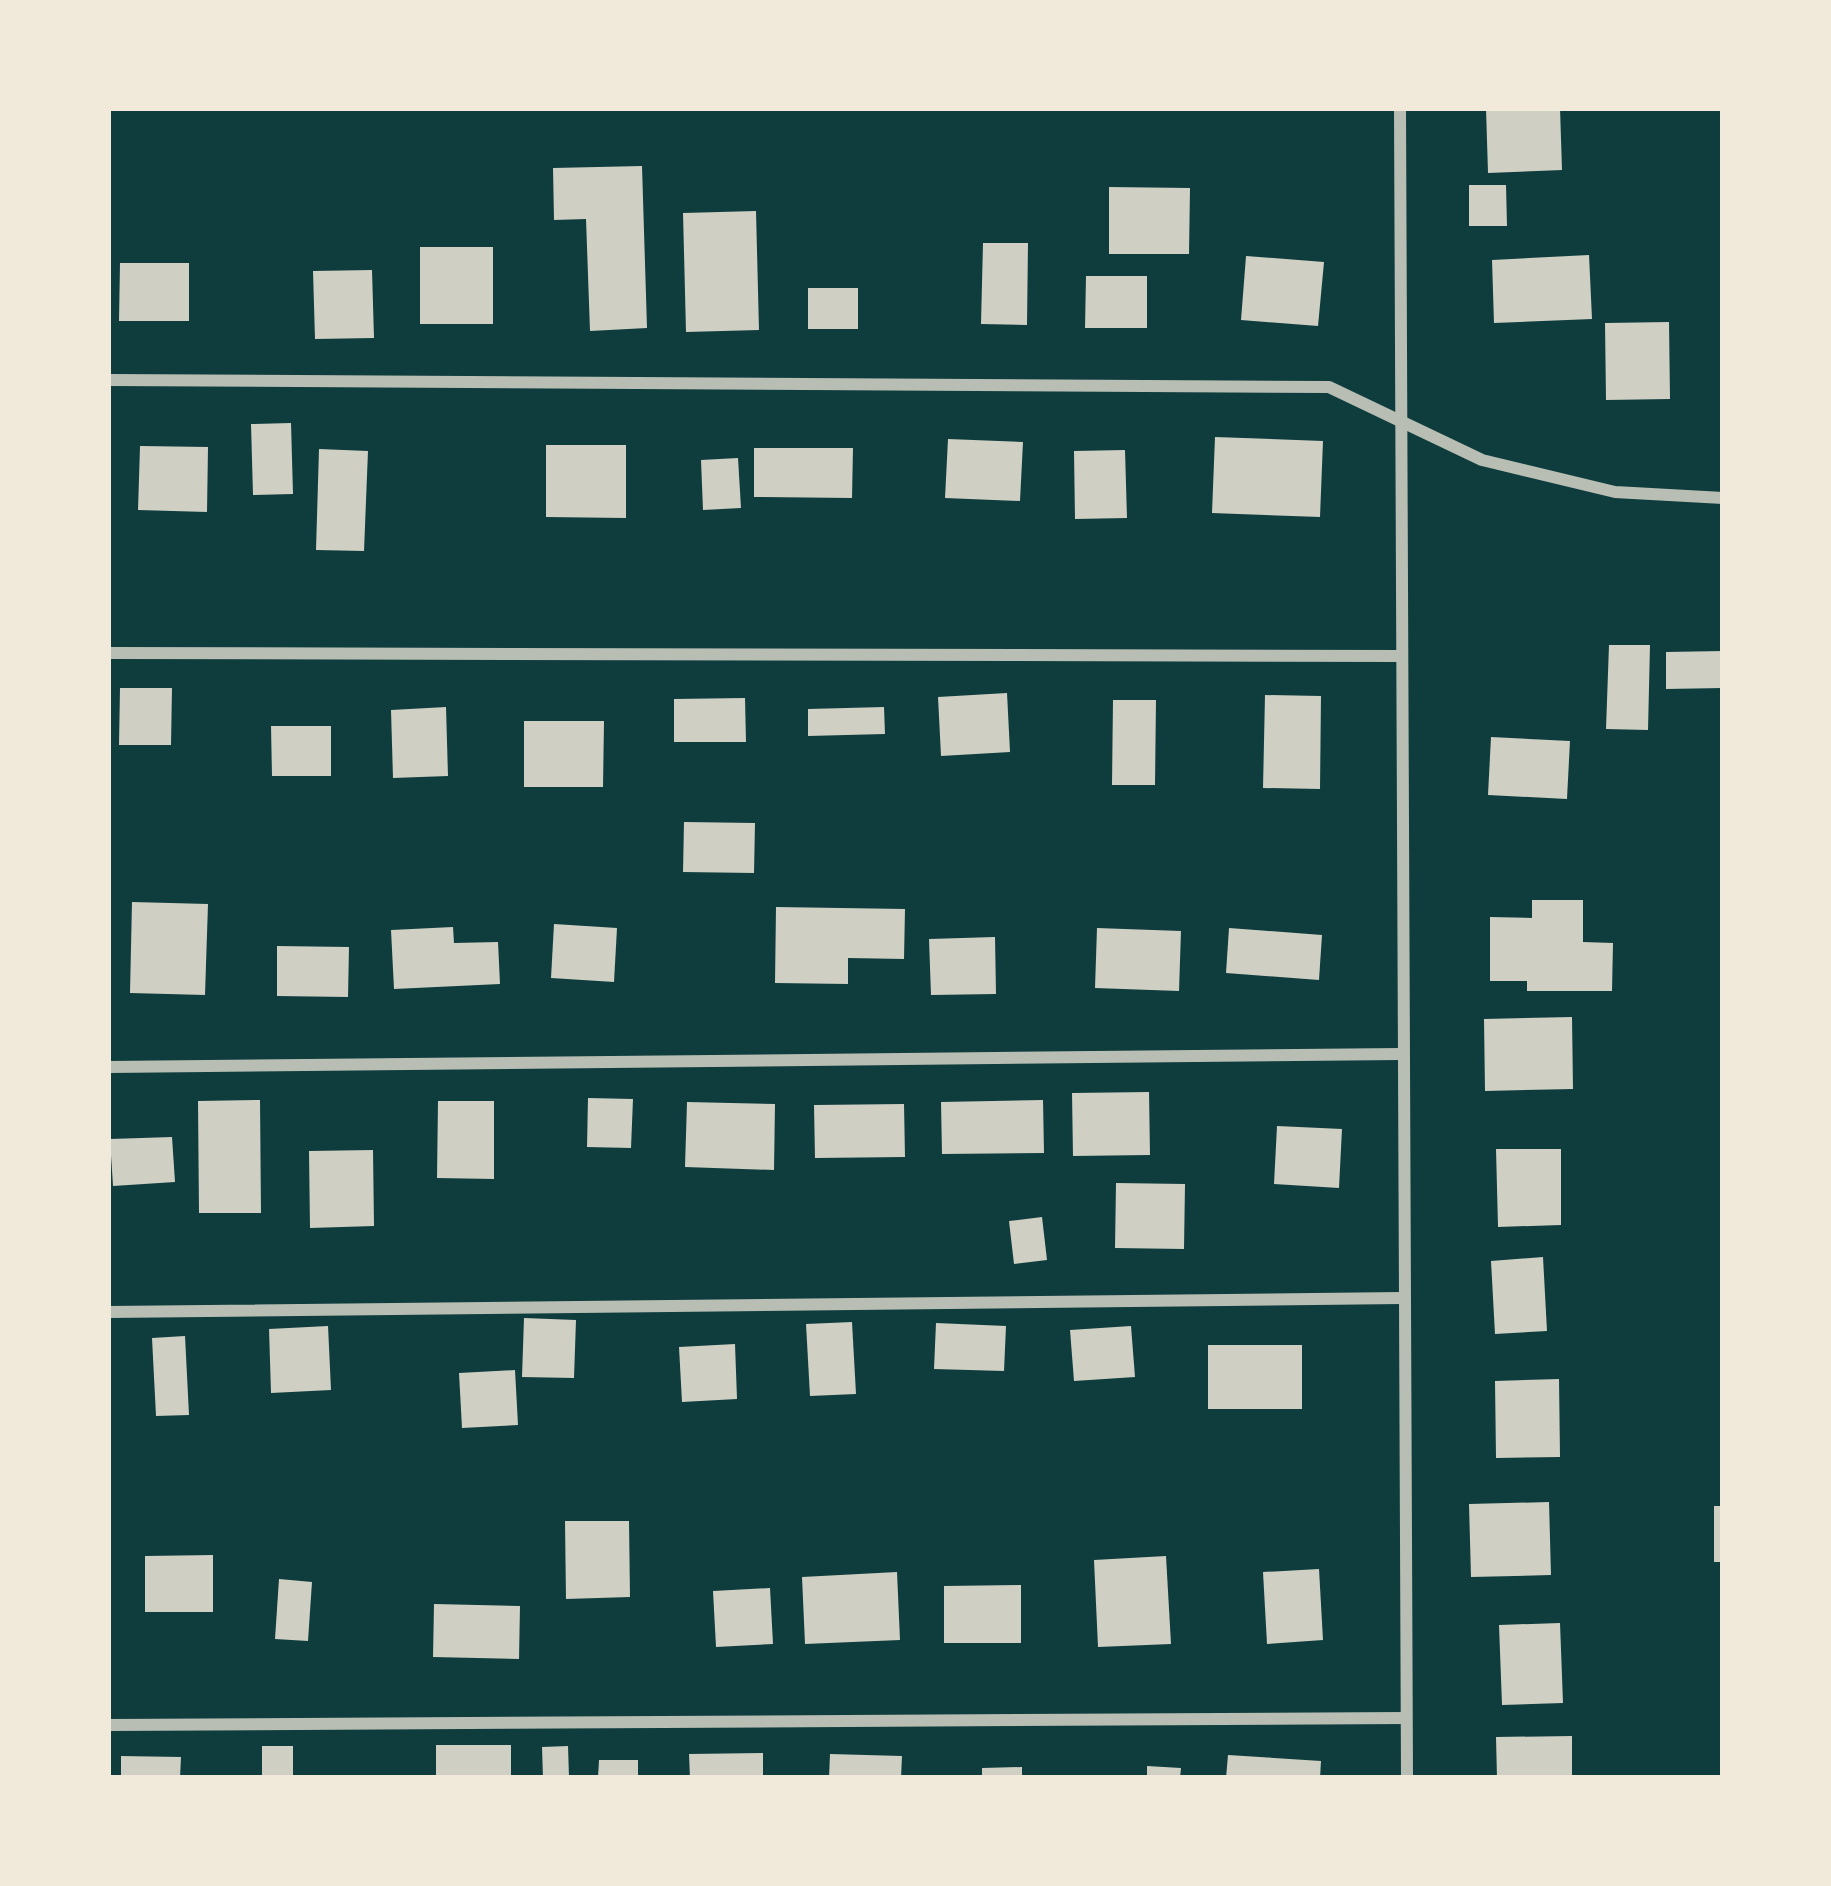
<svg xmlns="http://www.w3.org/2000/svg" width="1831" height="1886" viewBox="0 0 1831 1886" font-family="'PT Sans Narrow',sans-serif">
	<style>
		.building { fill: #cfcfc3 }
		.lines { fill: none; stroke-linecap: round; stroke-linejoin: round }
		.minor { stroke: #b8beb3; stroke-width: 12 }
	</style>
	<rect width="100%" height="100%" fill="#0f3d3e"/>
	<g class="building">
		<path d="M1560,108L1562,170L1488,173L1486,109Z"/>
		<path d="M642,166L647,328L590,331L586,219L554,220L553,168Z"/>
		<path d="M1469,185H1506L1507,226H1469Z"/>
		<path d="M1109,187L1190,188L1189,254H1109Z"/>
		<path d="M756,211L759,330L686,332L683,213Z"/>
		<path d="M983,243H1028L1027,325L981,324Z"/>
		<rect x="420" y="247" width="73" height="77"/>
		<path d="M1589,255L1592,319L1494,323L1492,260Z"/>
		<path d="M1246,256L1324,262L1318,326L1241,320Z"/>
		<path d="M120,263H189V321H119Z"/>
		<path d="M372,270L374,338L315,339L313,271Z"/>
		<path d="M1086,276H1147V328H1085Z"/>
		<rect x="808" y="288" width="50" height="41"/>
		<path d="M1669,322L1670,399L1606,400L1605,323Z"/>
		<path d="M291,423L293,494L253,495L251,424Z"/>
		<path d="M1215,437L1323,441L1320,517L1212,513Z"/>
		<path d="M948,439L1023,442L1020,501L945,498Z"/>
		<path d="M546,445H626V518L546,517Z"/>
		<path d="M140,446L208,447L207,512L138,510Z"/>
		<path d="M754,448H853L852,498L754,497Z"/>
		<path d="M319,449L368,451L364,551L316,550Z"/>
		<path d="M1125,450L1127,518L1075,519L1074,451Z"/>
		<path d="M738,458L741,508L703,510L701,460Z"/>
		<path d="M1609,645H1650L1648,730L1606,729Z"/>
		<path d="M1723,651V688L1666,689V652Z"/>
		<path d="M120,688H172L171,745H119Z"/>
		<path d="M1007,693L1010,752L941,756L938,697Z"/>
		<path d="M1265,695L1321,696L1320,789L1263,788Z"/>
		<path d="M745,698L746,742H674V699Z"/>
		<path d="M1113,700H1156L1155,785H1112Z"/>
		<path d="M446,707L448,776L393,778L391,710Z"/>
		<path d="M884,707L885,734L808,736V709Z"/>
		<path d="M524,721H604L603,787H524Z"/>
		<path d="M271,726H331V776H272Z"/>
		<path d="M1491,737L1570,741L1567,799L1488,795Z"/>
		<path d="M684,822L755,823L754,873L683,872Z"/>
		<path d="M1532,900H1583V942L1613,943L1612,991H1527V981H1490V917L1532,918Z"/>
		<path d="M132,902L208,904L205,995L130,993Z"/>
		<path d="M776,907L905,909L904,959L848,958V984L775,983Z"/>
		<path d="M554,924L617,928L614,982L551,978Z"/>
		<path d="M453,927L454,943L498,942L500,984L394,989L391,930Z"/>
		<path d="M1097,928L1181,931L1179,991L1095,988Z"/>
		<path d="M1229,928L1322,935L1319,980L1226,973Z"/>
		<path d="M995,937L996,994L931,995L929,939Z"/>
		<path d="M277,946L349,947L348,997L277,996Z"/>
		<path d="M1572,1017L1573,1089L1485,1091L1484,1019Z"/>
		<path d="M1149,1092L1150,1155L1073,1156L1072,1093Z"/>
		<path d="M588,1098L633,1099L631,1148L587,1147Z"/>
		<path d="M260,1100L261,1213H199L198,1101Z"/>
		<path d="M1043,1100L1044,1153L942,1154L941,1102Z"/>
		<path d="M438,1101H494V1179L437,1178Z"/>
		<path d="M687,1102L775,1104L774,1170L685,1167Z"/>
		<path d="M904,1104L905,1157L815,1158L814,1105Z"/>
		<path d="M1277,1126L1342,1129L1339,1188L1274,1184Z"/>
		<path d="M172,1137L175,1182L113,1186L110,1139Z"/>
		<path d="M1496,1149H1561V1225L1498,1227Z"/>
		<path d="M373,1150L374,1226L310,1228L309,1151Z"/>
		<path d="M1116,1183L1185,1184L1184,1249L1115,1248Z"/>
		<path d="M1042,1217L1047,1260L1014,1264L1009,1221Z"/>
		<path d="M1543,1257L1547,1331L1495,1334L1491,1261Z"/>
		<path d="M524,1318L576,1320L574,1378L522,1377Z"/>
		<path d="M852,1322L856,1394L810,1396L806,1324Z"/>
		<path d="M936,1323L1006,1326L1004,1371L934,1369Z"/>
		<path d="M328,1326L331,1390L271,1393L269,1329Z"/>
		<path d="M1131,1326L1135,1377L1074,1381L1070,1330Z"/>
		<path d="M185,1336L189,1415L156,1416L152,1338Z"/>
		<path d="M735,1344L737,1399L682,1402L679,1347Z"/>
		<rect x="1208" y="1345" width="94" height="64"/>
		<path d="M515,1370L518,1425L462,1428L459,1373Z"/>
		<path d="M1559,1379L1560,1457L1496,1458L1495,1381Z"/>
		<path d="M1549,1502L1551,1575L1471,1577L1469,1504Z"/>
		<rect x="1714" y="1506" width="9" height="56"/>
		<path d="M565,1521H629L630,1597L566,1599Z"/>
		<path d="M213,1555V1612H145V1556Z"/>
		<path d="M1166,1556L1171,1644L1098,1647L1094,1560Z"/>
		<path d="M1319,1569L1323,1640L1267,1644L1263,1572Z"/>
		<path d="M897,1572L900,1640L805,1644L802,1577Z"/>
		<path d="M279,1579L312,1582L308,1641L275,1639Z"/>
		<path d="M1021,1585V1643H944V1586Z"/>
		<path d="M770,1588L773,1644L716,1647L713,1591Z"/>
		<path d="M434,1604L520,1606L519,1659L433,1657Z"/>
		<path d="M1560,1623L1563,1703L1502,1705L1499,1625Z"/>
		<path d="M1572,1736V1778H1497L1496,1737Z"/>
		<rect x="436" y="1745" width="75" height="33"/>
		<rect x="262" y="1746" width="31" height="32"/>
		<path d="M568,1746L569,1778H543L542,1747Z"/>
		<path d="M763,1753V1778H690L689,1754Z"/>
		<path d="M830,1754L902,1756L901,1778H829Z"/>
		<path d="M1228,1755L1321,1761L1320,1778H1226Z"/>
		<path d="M121,1756L181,1757L180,1778H121Z"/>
		<path d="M599,1760H638V1778H598Z"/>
		<path d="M1147,1766L1181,1768L1180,1778H1147Z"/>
		<path d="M1022,1767V1778H982V1768Z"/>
	</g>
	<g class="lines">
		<g class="minor">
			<path d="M1400,108L1407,1778"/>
			<path d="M108,380L1329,387L1482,460L1615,492L1723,498"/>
			<path d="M108,653L1402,656"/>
			<path d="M108,1067L1401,1054"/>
			<path d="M108,1312L1402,1298"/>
			<path d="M108,1725L1406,1718"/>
		</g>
	</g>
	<rect width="1831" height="1886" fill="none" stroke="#f1e9da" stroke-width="222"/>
</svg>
